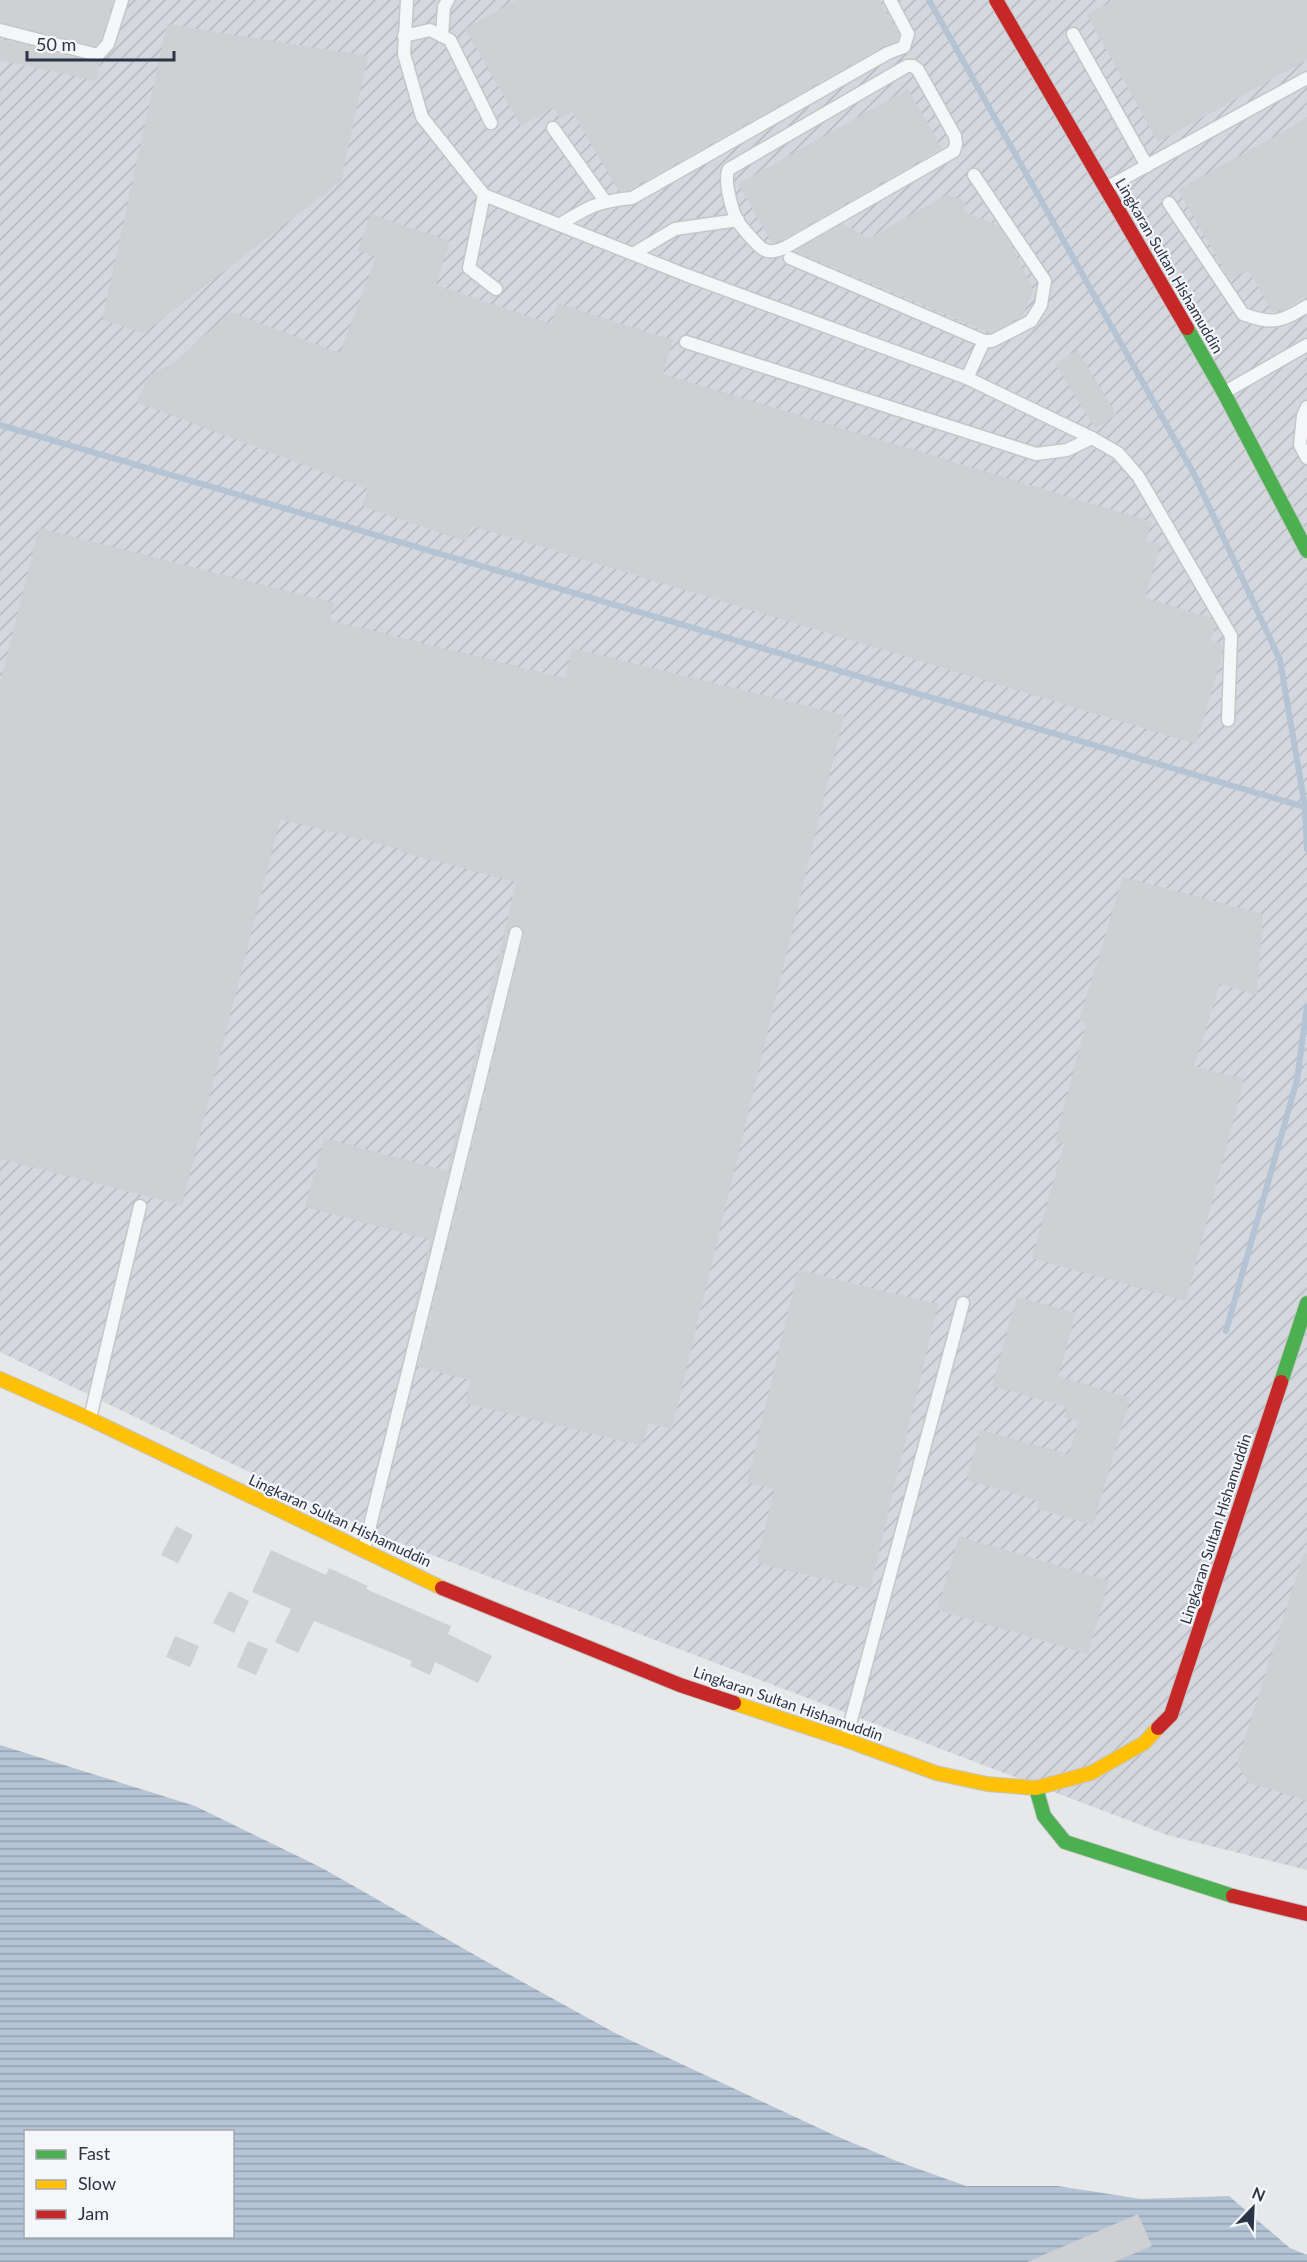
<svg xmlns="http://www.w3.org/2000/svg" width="1307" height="2262" viewBox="0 0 1307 2262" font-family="Lato,sans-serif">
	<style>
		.industrial { fill: url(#industrial-furrows) }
		.water { fill: url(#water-rules); fill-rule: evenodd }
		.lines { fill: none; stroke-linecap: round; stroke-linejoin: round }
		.stream { stroke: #b4c4d5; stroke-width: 6 }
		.building { fill: #ced0d3 }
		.lane-casing { stroke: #c4c6c8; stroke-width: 15 }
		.fast-casing { stroke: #c4c6c8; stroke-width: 16 }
		.slow-casing { stroke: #c4c6c8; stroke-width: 16 }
		.jam-casing { stroke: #c4c6c8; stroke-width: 16 }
		.lane { stroke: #f5f6f7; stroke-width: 12 }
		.fast { stroke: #4caf50; stroke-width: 14 }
		.slow { stroke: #ffc107; stroke-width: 14 }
		.jam { stroke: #c62828; stroke-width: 14 }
		.labels { text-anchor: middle; stroke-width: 4.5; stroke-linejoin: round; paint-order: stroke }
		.street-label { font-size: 15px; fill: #2b3445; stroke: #f4f6f9 }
	</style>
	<defs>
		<pattern id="industrial-furrows" width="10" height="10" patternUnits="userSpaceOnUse" patternTransform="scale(1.5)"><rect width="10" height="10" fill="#d4d7dd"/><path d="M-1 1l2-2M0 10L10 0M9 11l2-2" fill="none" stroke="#b6b9bf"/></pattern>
		<pattern id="water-rules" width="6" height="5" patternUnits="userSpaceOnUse" patternTransform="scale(1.5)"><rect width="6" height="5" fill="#b4c4d5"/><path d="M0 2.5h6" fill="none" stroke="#93a0af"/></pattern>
	</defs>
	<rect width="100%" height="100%" fill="#e6e8ea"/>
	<path class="industrial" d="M0,0H1307V1870L1167,1835L382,1536L0,1352Z"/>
	<path class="water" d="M0,1745L195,1806L322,1868L519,1980L615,2033L836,2136L899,2162L966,2186H1058L1141,2199L1229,2196L1290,2248L1307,2255V2262H0ZM26,2132H232V2236H26Z"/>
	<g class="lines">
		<g class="stream">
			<path d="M929,0L1194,474L1280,660L1305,807L1307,849"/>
			<path d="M0,425L1305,807"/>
			<path d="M1226,1331L1297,1080L1307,1006"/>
		</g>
	</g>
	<g class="building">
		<path d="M0,0H113L101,40L95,46L0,22Z"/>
		<path d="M516,0H879L899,35L897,41L884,46L629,190L619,191L572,112L560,118L554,107L521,126L465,29Z"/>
		<path d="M1114,0H1307V60L1158,142L1087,15Z"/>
		<path d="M167,24L368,56L341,181L144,333L102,320Z"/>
		<path d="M0,39L100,63L96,81L0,60Z"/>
		<path d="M908,89L942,148L782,240L772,243L738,184Z"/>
		<path d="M1307,118V296L1284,309L1272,312L1248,270L1230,280L1178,190Z"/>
		<path d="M948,194L966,202L964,212L998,225L1013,249L1033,289L1023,316L990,333L795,251L842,224L869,238Z"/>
		<path d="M370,214L450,241L436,285L551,324L558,303L673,340L663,374L1152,522L1146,540L1161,544L1145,598L1211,618L1216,626L1211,640L1222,644V657L1196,744L472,526L467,542L362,506L368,489L136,402L150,375L172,364L231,312L340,353L376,257L358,251Z"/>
		<path d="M1077,350L1117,415L1095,428L1055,364Z"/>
		<path d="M39,528L334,603L330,620L565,678L572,648L844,715L672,1429L648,1423L642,1446L465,1403L471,1380L418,1367L524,935L521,927L513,925L508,931L402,1363L430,1240L305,1207L324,1138L447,1171L516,882L400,852V849L280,819L182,1205L0,1159V683Z"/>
		<path d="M1123,877L1263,914L1257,995L1220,984L1194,1066L1244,1079L1186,1301L1032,1258L1064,1144L1055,1141L1086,1023L1079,1021Z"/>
		<path d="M798,1270L938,1304L870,1590L757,1563L774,1489L747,1483Z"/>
		<path d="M1017,1297L1076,1313L1058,1376L1130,1398L1093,1525L1037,1509L1039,1501L967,1480L980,1430L1069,1454L1078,1421L1064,1417L1067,1407L992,1386Z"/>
		<path d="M176,1526L193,1535L178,1563L161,1555Z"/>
		<path d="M959,1536L1109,1581L1088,1654L937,1610Z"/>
		<path d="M271,1550L326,1575L329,1568L368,1586L366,1589L451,1626L448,1634L492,1656L478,1683L435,1662L430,1675L410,1666L412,1661L314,1621L298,1653L275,1642L291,1609L252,1592Z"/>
		<path d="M1304,1553L1307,1554V1801L1248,1782L1237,1763Z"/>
		<path d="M229,1591L249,1601L234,1633L213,1623Z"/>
		<path d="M175,1636L199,1646L190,1667L166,1657Z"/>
		<path d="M248,1641L268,1649L256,1675L237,1667Z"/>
		<path d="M1138,2214L1152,2246L1114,2262H1027Z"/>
	</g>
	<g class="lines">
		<defs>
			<g id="lane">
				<path d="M407,0L404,54L422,117L484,195L686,275L967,378L1092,438L1118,453L1138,476L1231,636L1228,720"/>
				<path d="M0,30L98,55L108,44L122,0"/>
				<path d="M1073,34L1147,166"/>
				<path d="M404,36L430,30L450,40L491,123"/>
				<path d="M442,36L444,7L448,0"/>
				<path d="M907,66H913L918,70L955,136L956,144L954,151L786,247C779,250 770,254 763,249C758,246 740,226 737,220C732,210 723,179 729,169Z"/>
				<path d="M553,128L605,201"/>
				<path d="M974,175L1045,281L1041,305L1031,321L992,341H984"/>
				<path d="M1106,188L1307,78"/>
				<path d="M484,195L469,268L496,289"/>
				<path d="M1169,203L1243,314C1273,325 1281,322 1307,306"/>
				<path d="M559,225C588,207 598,201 632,198L888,53L904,47L908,34L890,0"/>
				<path d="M633,254L675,229L738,220"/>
				<path d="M790,258L984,341L967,378"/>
				<path d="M686,342L1036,454L1067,450L1092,438"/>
				<path d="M1225,392L1307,345"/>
				<path d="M1307,407L1303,416L1300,445L1307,458"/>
				<path d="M90,1418L140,1206"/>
				<path d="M364,1550L516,933"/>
				<path d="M846,1739L963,1303"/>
			</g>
			<g id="fast">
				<path d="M1187,328L1224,393L1307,551"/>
				<path d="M1281,1382L1307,1303"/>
				<path d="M1036,1788L1044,1816L1065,1842L1233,1896"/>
			</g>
			<g id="slow">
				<path d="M0,1379L90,1419L442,1588"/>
				<path d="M734,1703L846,1740L936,1773L987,1784L1036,1788L1091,1773L1144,1743L1158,1728"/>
			</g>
			<g id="jam">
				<path d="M996,0L1187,328"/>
				<path d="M442,1588L680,1685L734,1703"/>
				<path d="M1158,1728L1171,1715L1281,1382"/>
				<path d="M1233,1896L1307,1914"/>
			</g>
		</defs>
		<use href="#lane" class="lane-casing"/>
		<use href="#fast" class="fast-casing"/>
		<use href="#slow" class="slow-casing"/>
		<use href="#jam" class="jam-casing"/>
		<use href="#lane" class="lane"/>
		<use href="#fast" class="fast"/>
		<use href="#slow" class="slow"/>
		<use href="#jam" class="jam"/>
	</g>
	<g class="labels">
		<g class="street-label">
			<text transform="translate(1169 266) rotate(60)" y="5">Lingkaran Sultan Hishamuddin</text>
			<text transform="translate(340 1521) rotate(25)" y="5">Lingkaran Sultan Hishamuddin</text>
			<text transform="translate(1216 1529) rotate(-72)" y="5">Lingkaran Sultan Hishamuddin</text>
			<text transform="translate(788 1704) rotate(19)" y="5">Lingkaran Sultan Hishamuddin</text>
		</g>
	</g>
	<rect x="24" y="2130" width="210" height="108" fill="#f4f6f9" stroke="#a4a8b1" stroke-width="1.5"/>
	<rect x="36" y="2150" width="30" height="9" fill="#4caf50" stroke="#a4a8b1" stroke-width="1.5"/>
	<text x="78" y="2160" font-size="18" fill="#2b3445">Fast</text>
	<rect x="36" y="2180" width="30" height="9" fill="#ffc107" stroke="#a4a8b1" stroke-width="1.5"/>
	<text x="78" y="2190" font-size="18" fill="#2b3445">Slow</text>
	<rect x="36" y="2210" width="30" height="9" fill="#c62828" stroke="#a4a8b1" stroke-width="1.5"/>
	<text x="78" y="2220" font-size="18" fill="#2b3445">Jam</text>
	<g transform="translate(1253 2208) rotate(23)" stroke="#f4f6f9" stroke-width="4.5" paint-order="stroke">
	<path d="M0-4.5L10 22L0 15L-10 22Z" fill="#2b3445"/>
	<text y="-9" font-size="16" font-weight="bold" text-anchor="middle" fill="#2b3445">N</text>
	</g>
	<path d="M27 51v9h147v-9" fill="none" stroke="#2b3445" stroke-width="3"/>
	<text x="36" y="51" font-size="18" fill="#2b3445" stroke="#f4f6f9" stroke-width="4.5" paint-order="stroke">50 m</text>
</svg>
